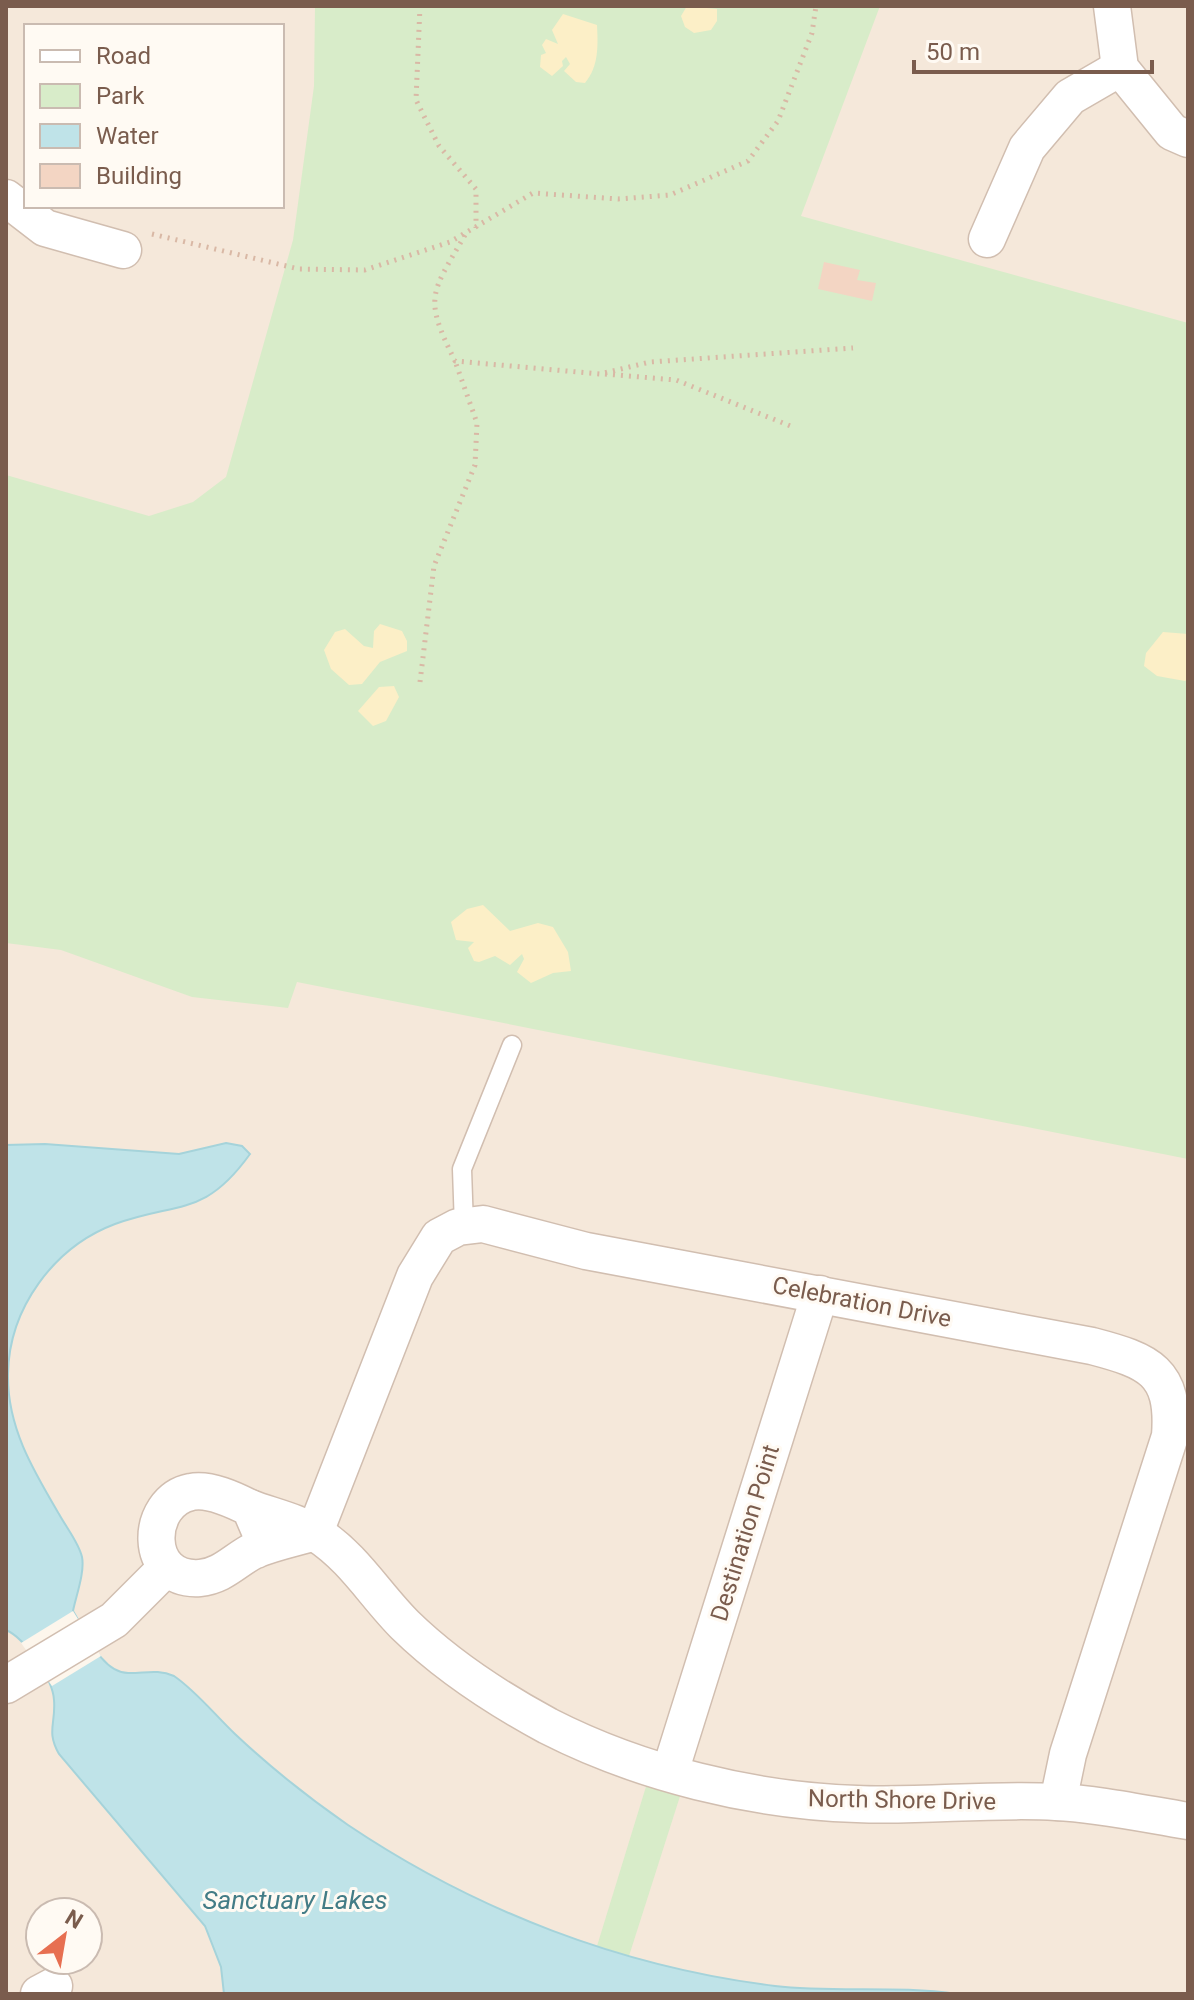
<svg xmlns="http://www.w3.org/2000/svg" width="1194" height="2000" viewBox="0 0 1194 2000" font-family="Roboto,sans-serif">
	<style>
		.residential { fill: #f5e8da; fill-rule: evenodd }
		.green { fill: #d8ecc9 }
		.sand { fill: #fcefc7 }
		.water { fill: #bfe3e8; stroke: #a5d3da; stroke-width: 2 }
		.pier { fill: #fdf6ec }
		.building { fill: #f3d5c3 }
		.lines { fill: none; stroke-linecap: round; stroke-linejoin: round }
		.lane-casing { stroke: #d1beb0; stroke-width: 21 }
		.street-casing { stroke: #d1beb0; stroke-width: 39 }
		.path { stroke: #d9b8a5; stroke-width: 5; stroke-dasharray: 2 6; stroke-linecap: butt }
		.lane { stroke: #fff; stroke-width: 18 }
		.street { stroke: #fff; stroke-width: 36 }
		.labels { text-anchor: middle; stroke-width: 6; stroke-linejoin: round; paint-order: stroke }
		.street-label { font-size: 24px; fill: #7a5c4d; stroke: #fffaf3 }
		.water-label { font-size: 26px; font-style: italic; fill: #437c86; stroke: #fffaf3 }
	</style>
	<rect width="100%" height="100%" fill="#fdf6ec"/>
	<path class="residential" d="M6,6H1188V1994H6ZM26,26H282V206H26ZM40,1912H88V1960H40Z"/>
	<g class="green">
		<path d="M315,6H880L801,216L1188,323V1159L297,982L288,1008L192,997L61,950L6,943V475L149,516L193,502L226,477L293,240L314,86Z"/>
		<path d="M648,1780L682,1790L629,1956L597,1946Z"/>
	</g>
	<g class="sand">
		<path d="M687,6L717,9V21L711,30L694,33L685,27L681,16Z"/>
		<path d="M563,14L597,25C598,46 599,66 585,83L576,82L564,71L570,64L566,57L562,61L563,66L552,76L540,67L541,55L546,53L542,45L546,39L558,44L552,30Z"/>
		<path d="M380,624L402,631L407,641V651L380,662L362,684L349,685L331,669L324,650L335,632L345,629L364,646L373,648L374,631Z"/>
		<path d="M1163,632L1188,634V679L1185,681L1157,676L1144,666L1146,653Z"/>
		<path d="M394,686L399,697L386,721L373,726L358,711L379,687Z"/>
		<path d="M483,905L510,931L538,923L553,927L568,952L571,971L553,973L531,983L517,972L524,959L522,954L510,965L495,956L479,962L474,961L468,948L474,942L456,940L451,922L467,909Z"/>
	</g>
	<path class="water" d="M226,1143L242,1146L250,1154C204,1218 178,1201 115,1224C54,1247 9,1308 8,1374C7,1427 33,1470 59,1514C66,1527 79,1543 82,1557C85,1572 76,1596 73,1611C86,1632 102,1675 130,1673C146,1673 158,1669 174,1676C196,1691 215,1715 235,1734C270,1767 309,1798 348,1825C476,1911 622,1967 775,1986C835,1993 897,1985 957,1994H224L221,1967L205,1926L59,1754C46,1731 56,1724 54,1700C53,1680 25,1638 6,1630V1145L45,1144L179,1154Z"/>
	<path class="pier" d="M73,1611L101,1656L52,1686L21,1643Z"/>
	<path class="building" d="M824,262L860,270L857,280L876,283L872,301L818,289Z"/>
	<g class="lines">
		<defs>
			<path id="lane" d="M464,1227L462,1169L512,1045"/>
			<g id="street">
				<path d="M1112,6L1120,68L1172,132L1188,139"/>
				<path d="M6,198L45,228L123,250"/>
				<path d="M987,239L1027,148L1070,97L1120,68"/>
				<path d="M250,1508C271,1516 298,1522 317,1534C354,1558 375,1595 405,1625C446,1665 498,1699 548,1726C640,1773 754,1801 857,1804C923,1807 990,1798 1056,1802C1100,1804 1145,1814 1188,1821"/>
				<path d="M315,1532L415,1276L439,1237L458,1227L483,1224L586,1251L1092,1346C1149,1361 1175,1371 1170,1436L1068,1754L1058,1802"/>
				<path d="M256,1550L262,1536L250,1508C234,1500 209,1488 191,1492C145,1501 142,1582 200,1578C223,1576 236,1559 255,1550C274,1542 295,1538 315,1532"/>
				<path d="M6,1685L114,1620L166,1568"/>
				<path d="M670,1772L820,1294"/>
				<path d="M39,1994L54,1986"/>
			</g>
		</defs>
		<use href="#lane" class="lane-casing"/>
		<use href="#street" class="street-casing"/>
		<g class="path">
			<path d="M420,6L416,100L439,146L476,189V228"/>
			<path d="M152,234L299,269L365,270L450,242L533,193L618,199L670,195L748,161L778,121L812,33L816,6"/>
			<path d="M465,235C431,294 423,297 455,361L600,374L650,362L853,348"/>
			<path d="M605,374L676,380L793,427"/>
			<path d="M420,682L434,566L475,465L477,423L455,361"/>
		</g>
		<use href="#lane" class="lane"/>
		<use href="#street" class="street"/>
	</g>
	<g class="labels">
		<g class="street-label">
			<text transform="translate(862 1302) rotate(11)" y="8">Celebration Drive</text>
			<text transform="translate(745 1533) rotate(-73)" y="8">Destination Point</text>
			<text transform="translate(902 1800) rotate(1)" y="8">North Shore Drive</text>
		</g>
		<g class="water-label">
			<text x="295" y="1909">Sanctuary Lakes</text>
		</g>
	</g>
	<rect width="1194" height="2000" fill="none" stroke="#7a5c4d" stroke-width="16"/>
	<rect x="24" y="24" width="260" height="184" fill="#fffaf3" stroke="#cabbb1" stroke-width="2"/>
	<rect x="40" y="50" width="40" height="12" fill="#ffffff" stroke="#cabbb1" stroke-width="2"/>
	<text x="96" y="64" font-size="24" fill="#7a5c4d">Road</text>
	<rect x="40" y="84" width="40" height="24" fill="#d8ecc9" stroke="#cabbb1" stroke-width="2"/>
	<text x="96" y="104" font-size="24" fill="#7a5c4d">Park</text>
	<rect x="40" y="124" width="40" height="24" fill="#bfe3e8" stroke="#cabbb1" stroke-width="2"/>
	<text x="96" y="144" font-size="24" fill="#7a5c4d">Water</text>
	<rect x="40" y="164" width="40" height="24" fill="#f3d5c3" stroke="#cabbb1" stroke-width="2"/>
	<text x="96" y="184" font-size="24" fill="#7a5c4d">Building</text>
	<g transform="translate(64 1936) rotate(31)"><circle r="38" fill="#fffaf3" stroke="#cabbb1" stroke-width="2"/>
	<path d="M0-6L14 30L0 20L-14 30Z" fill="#e76f51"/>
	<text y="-12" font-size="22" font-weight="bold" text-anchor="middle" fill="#7a5c4d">N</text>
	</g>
	<path d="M914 60v12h238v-12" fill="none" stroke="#7a5c4d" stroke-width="4"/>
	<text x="926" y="60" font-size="24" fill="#7a5c4d" stroke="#fffaf3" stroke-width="6" paint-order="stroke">50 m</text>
</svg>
